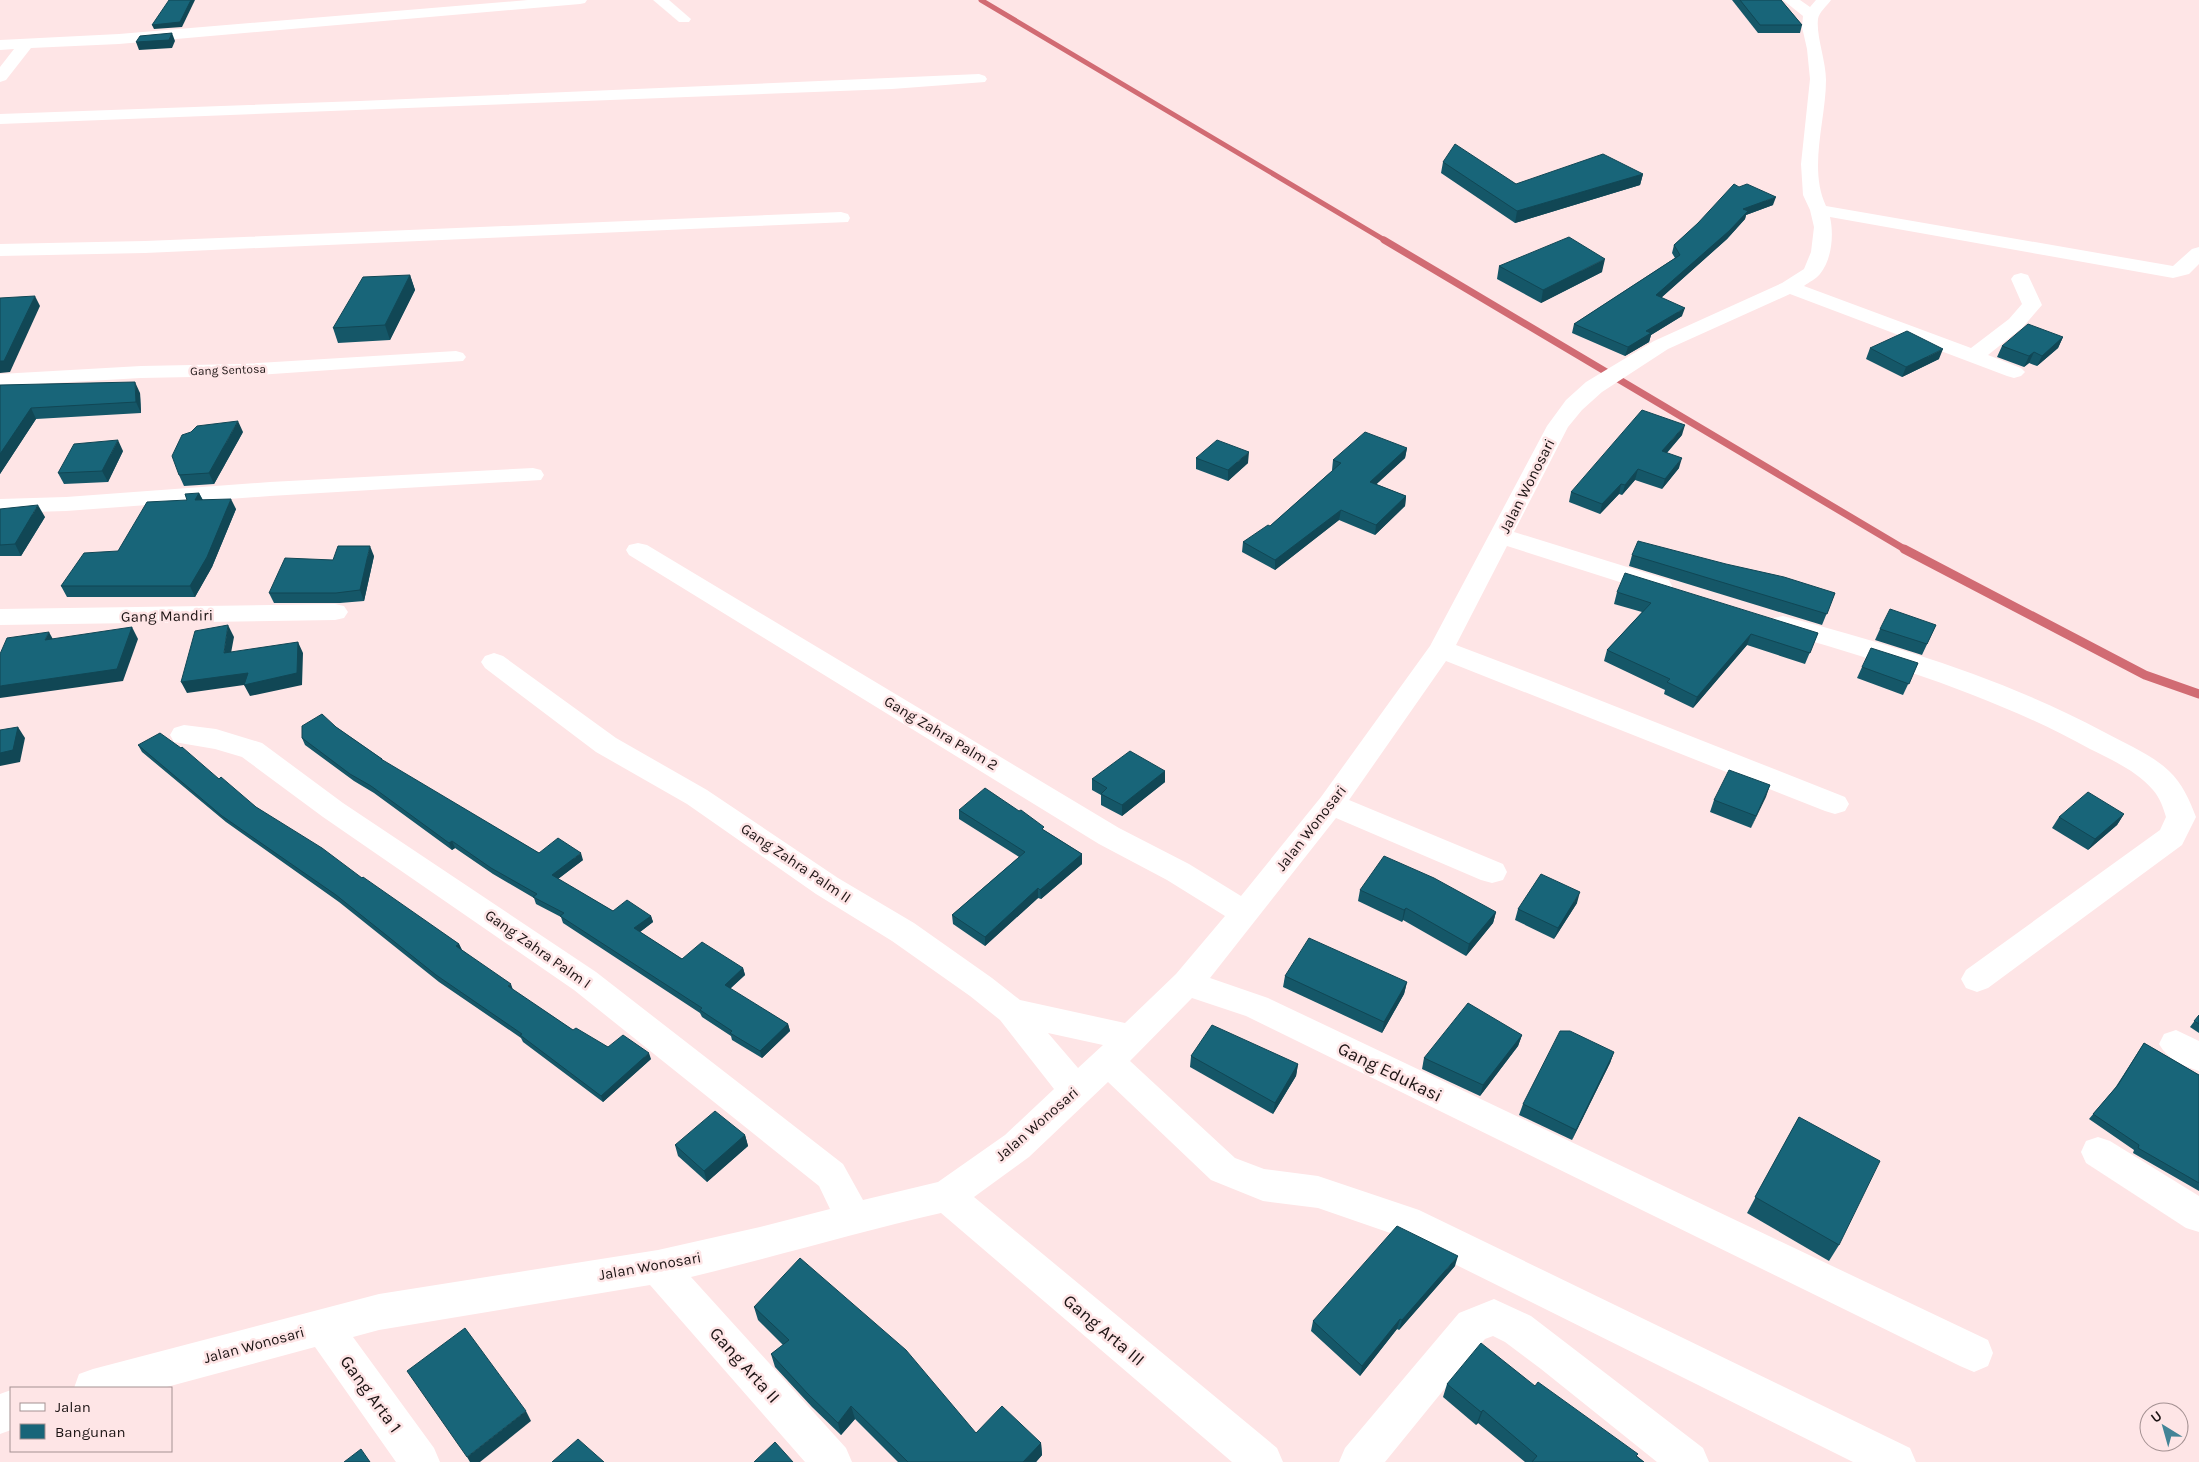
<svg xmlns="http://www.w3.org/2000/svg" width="2199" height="1462" viewBox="0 0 2199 1462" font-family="Karla,sans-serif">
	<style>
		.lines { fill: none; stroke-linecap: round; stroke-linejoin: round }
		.stream-far2 { stroke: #d16b73; stroke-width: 5 }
		.stream-far1 { stroke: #d16b73; stroke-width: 7 }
		.stream { stroke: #d16b73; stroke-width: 9 }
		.minor { fill: #fff; fill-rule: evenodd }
		.wall { fill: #155768 }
		.shaded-wall { fill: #114755 }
		.building { fill: #186579; stroke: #114755 }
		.labels { text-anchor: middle; stroke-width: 5; stroke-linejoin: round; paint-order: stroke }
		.far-street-label { font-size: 12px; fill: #1c1414; stroke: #fee5e6 }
		.street-label { font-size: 15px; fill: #1c1414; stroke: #fee5e6 }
		.near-street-label { font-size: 18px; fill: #1c1414; stroke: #fee5e6 }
	</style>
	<rect width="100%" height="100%" fill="#fee5e6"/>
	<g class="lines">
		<path class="stream-far2" d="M981,0L1386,241"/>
		<path class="stream-far1" d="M1384,240L1906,550"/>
		<path class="stream" d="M1904,549L2145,675L2199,694"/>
		<g class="minor">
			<path d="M528,0H587L585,3L580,4L119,44L31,48L6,80L0,82V67L14,49L0,50V40L119,34Z"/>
			<path d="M653,0H669L691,19L689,22H679Z"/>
			<path d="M1783,0H1800L1810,7L1816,0H1831C1827,6 1819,12 1818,19C1816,36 1826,61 1826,80C1826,120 1808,168 1826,206L2173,266L2192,249L2199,247V264L2189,274L2173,278L1830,217C1834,235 1832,259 1820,274C1816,279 1809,282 1804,286L1971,348L2009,319L2022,304L2011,279L2014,275L2021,273L2028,275L2042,305L2023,327L1988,355L2021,368L2025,372L2021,376L2014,378L2007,376L1790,294L1668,349L1602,392L1582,410L1568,427L1514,532L1669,580L1672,586L1669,592L1660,594L1651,592L1507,546L1456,645L1546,679L1845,797L1849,804L1845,811L1835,814L1825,811L1446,661L1349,800L1503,864L1507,872L1503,880L1492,883L1481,880L1336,818L1210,978L1268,998L1988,1340L1993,1353L1988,1366L1974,1372L1960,1366L1246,1016L1192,998L1130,1061L1235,1158L1264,1169L1318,1176L1419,1210L1910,1448L1916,1462H1853L1396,1235L1318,1208L1263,1201L1211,1180L1108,1082L1029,1157L974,1197L1277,1448L1283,1462H1232L941,1213C857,1232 775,1257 691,1277L846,1448L852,1462H805L650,1285L379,1330L353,1337L434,1448L440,1462H396L315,1347L163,1388H74L79,1374L93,1369L379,1294L658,1250L760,1227L830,1209L819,1186L574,990L323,817L242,757L215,749L174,742L170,735L174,728L184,725L216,729L262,743L343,803L596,972L843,1164L863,1200L938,1182L1005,1135L1054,1089L1000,1020L970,996L892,941L816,894L687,804L596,752L485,668L481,662L485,656L494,653L503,656L616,738L707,790L838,878L914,923L992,978L1020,1000L1125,1023L1176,974L1225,916L1167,880L1099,844L629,555L626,550L629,545L638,543L647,545L1119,828L1189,864L1241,896L1321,797L1430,646L1547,426L1566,400L1586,382L1654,341L1782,283L1804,269L1811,252L1814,227L1810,210L1803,195L1801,164L1810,79L1807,49L1802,27L1803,16ZM1048,1033L1103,1045L1078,1068Z"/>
			<path d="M979,74L985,76L987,79L985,82L892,89L0,124V114L360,101Z"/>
			<path d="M841,212L848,214L850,218L848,222L145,253L0,256V244L145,241Z"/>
			<path d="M456,351L463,353L466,357L463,361L242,376L141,378L0,386V374L141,366L242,364Z"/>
			<path d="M533,468L541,470L544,475L541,480L270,496L66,511L0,513V499L66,497L270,482Z"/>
			<path d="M335,604L344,606L348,612L344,618L335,620L0,625V609Z"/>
			<path d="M1783,616C1893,645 2003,678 2104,732C2126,744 2151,754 2169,771C2182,783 2190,801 2196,817L2182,845L1988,988L1977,992L1966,988L1961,979L1966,970L2160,830L2166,817C2163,807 2160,798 2153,790C2137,771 2112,760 2090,749C1990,694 1883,662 1774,630L1770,624L1774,618Z"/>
			<path d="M2176,1030L2199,1041V1071C2183,1066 2167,1059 2159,1044L2164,1034Z"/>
			<path d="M2098,1137L2110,1141L2199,1196V1232L2186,1228L2086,1163L2081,1152L2086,1141Z"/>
			<path d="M1494,1299L1531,1316L1703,1448L1709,1462H1657L1541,1369L1505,1342L1493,1336L1485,1339L1385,1462H1339L1345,1448L1459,1313Z"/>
			<path d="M11,1390V1430L0,1434V1394Z"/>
		</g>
	</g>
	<g class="wall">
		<path d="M1732,0H1781L1802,25L1800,33H1758Z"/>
		<path d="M1443,162L1516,184L1643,174L1640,185L1515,223L1441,173Z"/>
		<path d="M1739,187L1773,205L1746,215L1745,219L1727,239L1661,298L1682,316L1651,335L1649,342L1625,356L1572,333L1574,324L1675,258L1672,253L1674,245Z"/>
		<path d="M1499,266L1602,272L1541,303L1497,279Z"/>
		<path d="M410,275L415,290L390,340L338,343L333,328Z"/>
		<path d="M2063,337L2058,348L2037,366L2029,363L2024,367L1997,357L2002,346Z"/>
		<path d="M1870,348L1939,359L1902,377L1866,359Z"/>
		<path d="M0,384V385L140,393L141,413L36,419L0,474Z"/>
		<path d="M243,432L214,484L184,486L179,475Z"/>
		<path d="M1682,435L1667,453L1679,468L1662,489L1635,480L1622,495L1619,494L1600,514L1569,502L1571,492Z"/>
		<path d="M1407,448L1405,458L1376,484L1406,496L1405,506L1375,535L1339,520L1275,570L1242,552L1243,542L1270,526L1333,470H1332L1333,460Z"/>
		<path d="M123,451L108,482L64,484L58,473Z"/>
		<path d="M1196,458L1248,463L1228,481L1196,469Z"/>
		<path d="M199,493L203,500L236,509L212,567L195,597H67L61,586L118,551L187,500Z"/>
		<path d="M0,509L45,517L21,556H0Z"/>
		<path d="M1632,555L1835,593L1822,625L1629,566Z"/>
		<path d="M374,556L364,601L340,603H274L269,593L333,560Z"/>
		<path d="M1617,592L1818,633L1805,664L1747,645L1693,708L1664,694L1665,690L1604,661L1607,650L1642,612L1614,604Z"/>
		<path d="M1936,625L1922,655L1875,640L1880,629Z"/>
		<path d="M1918,663L1903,695L1857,678L1862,667Z"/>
		<path d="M336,727L382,759L383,761L539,853L583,860L558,879L613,911L651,916L653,922L640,932L682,959L743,968L745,975L730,989L788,1024L790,1031L762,1058L732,1040L731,1036L702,1017L700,1013L563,923L561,917L536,904L534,898L493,874L455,848L452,850L374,793L354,781L305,745L302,738Z"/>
		<path d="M138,745L219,779L256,807L459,944L462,950L513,990L573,1030L608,1047L651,1059L603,1102L523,1042L521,1038L439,982L339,902L226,822L142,752Z"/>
		<path d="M1165,771V782L1122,816L1101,805V795L1092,790V779Z"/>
		<path d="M1770,785L1751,828L1710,812L1714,800Z"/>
		<path d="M959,810L1044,830L1082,854V864L1041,899L1038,898L985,946L953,924L952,915L1019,857L959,819Z"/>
		<path d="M2124,814L2117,825L2088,850L2052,828L2059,817Z"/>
		<path d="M1360,890L1496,912L1493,923L1466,956L1403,920L1402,922L1358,901Z"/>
		<path d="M1577,903L1554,939L1515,920L1518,909Z"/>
		<path d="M1285,976L1407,982L1404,994L1382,1033L1283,987Z"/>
		<path d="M2199,1015V1033L2190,1027Z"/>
		<path d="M1522,1035L1518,1046L1480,1096L1422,1069L1424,1058Z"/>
		<path d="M2144,1043L2199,1075V1191L2133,1153L2134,1150L2089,1119L2115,1088Z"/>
		<path d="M1614,1052L1610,1063L1572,1140L1519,1115L1523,1104Z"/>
		<path d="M1191,1056L1298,1064L1296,1076L1273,1114L1190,1067Z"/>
		<path d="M1799,1117L1839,1245L1829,1261L1747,1213Z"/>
		<path d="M745,1135L748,1146L707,1182L678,1156L675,1145Z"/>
		<path d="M1455,1266L1399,1330L1397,1329L1360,1376L1311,1331L1313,1321Z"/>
		<path d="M754,1307L976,1433L1041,1443L1042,1455L1036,1462H898L855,1419L841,1435L812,1407L775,1367L771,1354L783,1345L758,1320Z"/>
		<path d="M1447,1384L1535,1386L1637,1456L1644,1462H1525L1478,1423L1476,1425L1443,1397Z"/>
	</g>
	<g class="shaded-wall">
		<path d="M191,0H195L182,27L154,29L152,25Z"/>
		<path d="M172,33L175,41L172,48L139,50L136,42Z"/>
		<path d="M1643,174L1640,185L1515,223L1517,211Z"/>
		<path d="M1776,197L1773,205L1746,215L1745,219L1727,239L1654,304L1656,295L1743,209Z"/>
		<path d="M1605,259L1602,272L1541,303L1543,290Z"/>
		<path d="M410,275L415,290L390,340L385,325Z"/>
		<path d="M35,296L40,306L10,372L0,373V361Z"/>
		<path d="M1685,308L1682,316L1651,335L1649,342L1625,356L1628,347L1646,331Z"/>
		<path d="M2063,337L2058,348L2037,366L2042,356Z"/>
		<path d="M1943,349L1939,359L1902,377L1906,367Z"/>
		<path d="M2034,352L2029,363L2024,367L2029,356Z"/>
		<path d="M135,382L140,393L141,413L136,402Z"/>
		<path d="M31,408L36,419L0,474V454Z"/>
		<path d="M238,421L243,432L214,484L209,473Z"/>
		<path d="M1685,425L1682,435L1659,461L1662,451Z"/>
		<path d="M118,440L123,451L108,482L102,471Z"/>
		<path d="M1407,448L1405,458L1368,492L1370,482Z"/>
		<path d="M1249,452L1248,463L1228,481V470Z"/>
		<path d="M1682,458L1679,468L1662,489L1665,479Z"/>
		<path d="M1638,469L1635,480L1622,495L1625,485Z"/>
		<path d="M1621,484L1619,494L1600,514L1602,504Z"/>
		<path d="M199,493L204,503L195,500Z"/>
		<path d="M1406,496L1405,506L1375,535L1376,525Z"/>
		<path d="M231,499L236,509L212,567L195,597L190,586Z"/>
		<path d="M38,505L45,517L21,556L15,544Z"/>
		<path d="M1341,510L1339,520L1275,570V560Z"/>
		<path d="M370,546L374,556L364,601L360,590Z"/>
		<path d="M228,625L234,637L229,664L224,653Z"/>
		<path d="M132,627L138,639L123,681L0,698V686Z"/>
		<path d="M49,632L55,643L45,640Z"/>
		<path d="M1751,634L1747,645L1693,708L1697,697Z"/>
		<path d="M298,642L303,653L302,685L250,696L244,685L187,693L181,682Z"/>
		<path d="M18,727L25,738L20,762L0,766V753Z"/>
		<path d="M1165,771V782L1122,816V805Z"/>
		<path d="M1770,785L1766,797L1751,828L1756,816Z"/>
		<path d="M2124,814L2117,825L2088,850L2095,839Z"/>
		<path d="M452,841L455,848L452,850L449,843Z"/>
		<path d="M581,853L583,860L554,882L552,875Z"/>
		<path d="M1082,854V864L1041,899L1040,890Z"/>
		<path d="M1038,888V898L985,946V937Z"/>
		<path d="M1580,892L1577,903L1554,939L1558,928Z"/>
		<path d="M1406,908L1403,920L1402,922L1404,910Z"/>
		<path d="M1496,912L1493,923L1466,956L1469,944Z"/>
		<path d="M651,916L653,922L636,935L634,928Z"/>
		<path d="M459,944L462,950L456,946Z"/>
		<path d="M743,968L745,975L726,992L725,985Z"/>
		<path d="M1407,982L1404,994L1382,1033L1384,1022Z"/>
		<path d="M511,984L513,990L508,986Z"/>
		<path d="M788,1024L790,1031L762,1058L760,1051Z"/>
		<path d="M1522,1035L1518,1046L1480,1096L1483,1085Z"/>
		<path d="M1614,1052L1610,1063L1572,1140L1576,1130Z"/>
		<path d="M649,1053L651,1059L603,1102L601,1096Z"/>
		<path d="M1298,1064L1296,1076L1273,1114L1275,1103Z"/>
		<path d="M745,1135L748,1146L707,1182L704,1171Z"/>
		<path d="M1458,1256L1455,1266L1399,1330L1402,1320Z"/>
		<path d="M1400,1319L1397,1329L1360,1376L1362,1366Z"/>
		<path d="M851,1406L855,1419L841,1435L838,1423Z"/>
		<path d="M1483,1410L1478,1423L1476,1425L1481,1412Z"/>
		<path d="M526,1411L531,1421L480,1462H470L467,1457Z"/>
		<path d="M1041,1443L1042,1455L1036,1462H1023Z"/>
	</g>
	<g class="building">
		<path d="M169,0H191L180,22L152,25Z"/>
		<path d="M1740,0H1781L1802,25H1760Z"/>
		<path d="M172,33L169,40L136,42L140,36Z"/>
		<path d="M1455,144L1516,184L1603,154L1643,174L1517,211L1443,162Z"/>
		<path d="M1734,184L1739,187L1747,184L1776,197L1743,209L1748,211L1729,231L1656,295L1685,308L1646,331L1651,333L1628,347L1574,324L1680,255L1674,245L1698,223Z"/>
		<path d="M1569,237L1605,259L1543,290L1499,266Z"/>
		<path d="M410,275L385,325L333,328L363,277Z"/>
		<path d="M35,296L4,361H0V298Z"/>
		<path d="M2028,324L2063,337L2042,356L2034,352L2029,356L2002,346Z"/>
		<path d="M1907,331L1943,349L1906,367L1870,348Z"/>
		<path d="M135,382L136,402L31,408L0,454V385Z"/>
		<path d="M1642,410L1685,425L1662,451L1682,458L1665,479L1638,469L1625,485L1621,484L1602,504L1571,492Z"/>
		<path d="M238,421L209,473L179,475L172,456L182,435L191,432L197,426Z"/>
		<path d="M1365,432L1407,448L1370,482L1406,496L1376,525L1341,510L1275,560L1243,542L1268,525L1270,526L1341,463L1333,460Z"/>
		<path d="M118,440L102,471L58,473L74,444Z"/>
		<path d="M1217,440L1249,452L1228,470L1196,458Z"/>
		<path d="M199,493L195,500L231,499L207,557L190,586H61L84,553L118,551L147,502L187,500L185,494Z"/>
		<path d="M38,505L15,544L0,545V509Z"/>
		<path d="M1638,541L1726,564L1784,577L1835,593L1827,614L1632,555Z"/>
		<path d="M338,546H370L360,590L336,593H269L285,558L333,560Z"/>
		<path d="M1625,573L1818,633L1810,653L1751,634L1697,697L1667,682L1670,679L1607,650L1651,603L1617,592Z"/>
		<path d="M1890,609L1936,625L1927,644L1880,629Z"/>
		<path d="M228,625L224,653L298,642L297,673L244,685L248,673L181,682L195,631Z"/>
		<path d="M132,627L117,669L0,686V654L7,638L49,632L45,640Z"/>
		<path d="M1871,648L1918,663L1909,684L1862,667Z"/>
		<path d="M322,714L336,727L382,759H381L539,853L558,838L581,853L552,875L613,911L627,900L651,916L634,928L682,959L702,942L743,968L725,985L788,1024L760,1051L730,1033L732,1031L700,1010L702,1008L560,916L564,913L533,897L537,894L491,868L452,841L449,843L371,786L350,774L302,738V726Z"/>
		<path d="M18,727L13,750L0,753V730Z"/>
		<path d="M160,733L181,748L182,747L219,779L221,777L256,807L322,848L362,878L363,877L459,944L456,946L511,984L508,986L573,1030L576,1028L608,1047L623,1035L649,1053L601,1096L520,1035L522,1034L436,975L336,895L222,816L138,745Z"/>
		<path d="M1130,751L1165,771L1122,805L1101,794L1107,788L1092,779Z"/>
		<path d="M1729,770L1770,785L1756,816L1714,800Z"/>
		<path d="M985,788L1019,811L1021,810L1044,827L1042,829L1082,854L1040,890L1038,888L985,937L952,915L1025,852L959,810Z"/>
		<path d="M2088,792L2124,814L2095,839L2059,817Z"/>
		<path d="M1384,856L1434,878L1496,912L1469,944L1406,908L1404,910L1360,890Z"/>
		<path d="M1541,874L1580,892L1558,928L1518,909Z"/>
		<path d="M1309,938L1407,982L1384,1022L1285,976Z"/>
		<path d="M1468,1003L1522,1035L1483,1085L1424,1058Z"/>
		<path d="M2199,1015V1024L2194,1021Z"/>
		<path d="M1212,1025L1298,1064L1275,1103L1191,1056Z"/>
		<path d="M1560,1031H1570L1614,1052L1576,1130L1523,1104Z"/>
		<path d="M2144,1043L2199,1075V1183L2138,1148L2139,1145L2093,1114L2118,1085Z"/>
		<path d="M715,1111L745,1135L704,1171L675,1145Z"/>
		<path d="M1799,1117L1880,1161L1839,1245L1755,1197Z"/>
		<path d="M1397,1226L1458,1256L1402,1320L1400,1319L1362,1366L1313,1321Z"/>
		<path d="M800,1258L906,1350L976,1433L1002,1406L1041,1443L1023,1462H908L851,1406L838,1423L808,1394L771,1354L789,1340L754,1307Z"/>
		<path d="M465,1328L526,1411L467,1457L407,1371Z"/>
		<path d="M1481,1343L1535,1386L1538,1382L1638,1454L1636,1456L1644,1462H1532L1537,1456L1483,1410L1481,1412L1447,1384Z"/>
		<path d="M578,1439L604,1462H552Z"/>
		<path d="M775,1442L793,1462H754Z"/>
		<path d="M361,1449L370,1462H344Z"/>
	</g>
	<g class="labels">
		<g class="far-street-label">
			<text transform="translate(228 370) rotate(-2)" y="4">Gang Sentosa</text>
		</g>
		<g class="street-label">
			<text transform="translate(1527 486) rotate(-63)" y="5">Jalan Wonosari</text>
			<text transform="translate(167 616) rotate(-1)" y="5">Gang Mandiri</text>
			<text transform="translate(941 733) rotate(31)" y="5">Gang Zahra Palm 2</text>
			<text transform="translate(1311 828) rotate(-52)" y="5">Jalan Wonosari</text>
			<text transform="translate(796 863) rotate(34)" y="5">Gang Zahra Palm II</text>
			<text transform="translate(538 949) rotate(35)" y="5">Gang Zahra Palm I</text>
			<text transform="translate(1037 1124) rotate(-41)" y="5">Jalan Wonosari</text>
			<text transform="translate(650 1266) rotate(-10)" y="5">Jalan Wonosari</text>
			<text transform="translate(254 1345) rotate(-15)" y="5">Jalan Wonosari</text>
		</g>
		<g class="near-street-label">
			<text transform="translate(1390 1072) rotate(26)" y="6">Gang Edukasi</text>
			<text transform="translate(1104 1330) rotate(40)" y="6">Gang Arta III</text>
			<text transform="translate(745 1365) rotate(48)" y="6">Gang Arta II</text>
			<text transform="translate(371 1394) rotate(54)" y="6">Gang Arta 1</text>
		</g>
	</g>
	<rect x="10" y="1387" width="162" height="65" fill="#fee5e6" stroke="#a49192"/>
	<rect x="20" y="1403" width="25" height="8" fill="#ffffff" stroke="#a49192"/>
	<text x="55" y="1412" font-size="15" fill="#1c1414">Jalan</text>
	<rect x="20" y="1424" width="25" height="15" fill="#186579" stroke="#a49192"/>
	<text x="55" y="1437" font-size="15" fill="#1c1414">Bangunan</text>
	<g transform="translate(2164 1427) rotate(323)"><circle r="24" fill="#fee5e6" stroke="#a49192"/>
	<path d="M0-4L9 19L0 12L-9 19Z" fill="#438497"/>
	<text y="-8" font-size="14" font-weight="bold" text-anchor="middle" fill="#1c1414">U</text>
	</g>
</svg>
